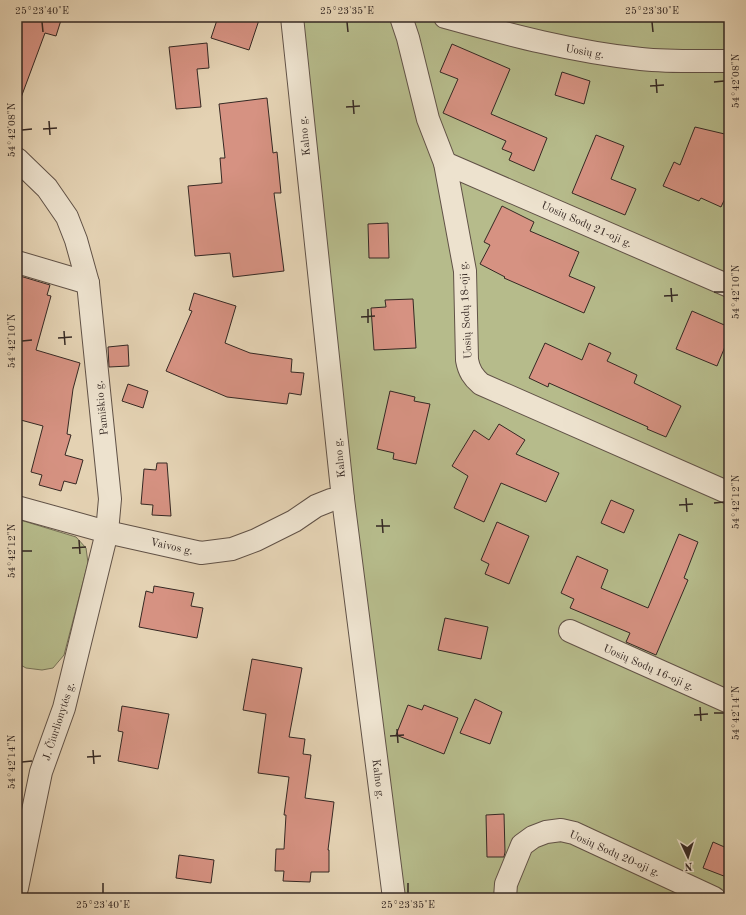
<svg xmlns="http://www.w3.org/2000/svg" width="746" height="915" viewBox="0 0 746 915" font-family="'Old Standard TT',serif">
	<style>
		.green { fill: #b6bb8b; stroke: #767257 }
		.building { fill: #d69282; stroke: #352823 }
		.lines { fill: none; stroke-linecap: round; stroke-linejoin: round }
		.minor-casing { stroke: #615247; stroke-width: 24 }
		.minor { stroke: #ede2ce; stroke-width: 22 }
		.ticks { fill: none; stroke: #352823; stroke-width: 1.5 }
		.labels { text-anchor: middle; stroke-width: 3; stroke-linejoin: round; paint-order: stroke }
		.street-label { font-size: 11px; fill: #352823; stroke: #ede2ce }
		.neatline { fill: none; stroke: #352823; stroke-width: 1.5 }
		.ticks-label { font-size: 10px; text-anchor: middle; fill: #352823 }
	</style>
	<rect width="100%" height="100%" fill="#e4d2b3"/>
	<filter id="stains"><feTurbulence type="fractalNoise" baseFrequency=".005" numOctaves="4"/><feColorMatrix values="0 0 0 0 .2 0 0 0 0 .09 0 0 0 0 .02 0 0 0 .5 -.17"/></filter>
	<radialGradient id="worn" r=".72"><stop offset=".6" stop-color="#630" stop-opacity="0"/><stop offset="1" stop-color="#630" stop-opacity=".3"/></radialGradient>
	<g class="green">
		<path d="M292,17H729V898H394Z"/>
		<path d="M17,519L76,537L86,548L88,563L64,655L53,668L42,670L26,668L17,663Z"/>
	</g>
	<g class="building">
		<path d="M17,17H62L56,36L45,33L19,103H17Z"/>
		<path d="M218,17H260L249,50L211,38Z"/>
		<path d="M207,43L209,68L197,69L201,107L176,109L169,47Z"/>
		<path d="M452,44L510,69L491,114L547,138L534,171L509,160L512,153L502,149L506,141L443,113L458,79L440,72Z"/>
		<path d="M562,72L590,81L584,104L555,95Z"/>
		<path d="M267,98L273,153L277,152L281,193H274L284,271L233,277L230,253L195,256L188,186L222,183L220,158H225L219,104Z"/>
		<path d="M695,127L729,135V190L721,207L701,198L699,201L663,186L674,162L680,165Z"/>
		<path d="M596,135L624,146L611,179L636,189L625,215L572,193Z"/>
		<path d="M502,206L534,222L530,231L579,252L569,276L595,287L584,313L504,278L505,277L480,264L490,245L484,242Z"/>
		<path d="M388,223L389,258H369L368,224Z"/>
		<path d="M20,276L50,285L47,295L51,296L36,350L80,363L73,389L67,434L71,435L65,455L83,460L76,484L64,481L61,491L39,485L42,475L31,472L43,426L17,419V287Z"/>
		<path d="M194,293L236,306L225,343L250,353L292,359L291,372L304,373L301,395L289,393L287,404L227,397L166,371L192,311L189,310Z"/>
		<path d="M413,299L416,348L374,350L371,308L386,307L385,300Z"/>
		<path d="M692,311L729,327V337L717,366L676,349Z"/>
		<path d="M545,343L582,360L589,343L611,353L607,361L637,375L634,383L681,406L666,437L647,429L648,427L549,383L548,387L529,378Z"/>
		<path d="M128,345L129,366L109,367L108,347Z"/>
		<path d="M128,384L148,391L143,408L122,401Z"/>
		<path d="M390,391L415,397L414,401L430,404L416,464L393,459L394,453L377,449Z"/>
		<path d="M499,424L525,440L516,454L559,473L546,502L501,483L484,522L454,508L468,476L452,466L474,430L489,440Z"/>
		<path d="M157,463H167L171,516L152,515L153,505L141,504L144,469L156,470Z"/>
		<path d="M611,500L634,510L624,533L601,523Z"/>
		<path d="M497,522L529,536L509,584L485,574L489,564L481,560Z"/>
		<path d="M679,534L698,542L684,578L688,580L656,655L626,642L630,633L570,608L574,599L561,593L577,556L608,570L601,588L648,608Z"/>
		<path d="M154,586L194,593L191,606L203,608L197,638L139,627L146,591L153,593Z"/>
		<path d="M445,618L488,627L481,659L438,650Z"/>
		<path d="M252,659L302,668L289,737L305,739L303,754L311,755L305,798L334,802L328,850H329V872H311L310,882L283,881L284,871H275L276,849H284L286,815H284L289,777L258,773L266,714L243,710Z"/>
		<path d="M475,699L502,712L490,744L460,733Z"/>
		<path d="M408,705L422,710L424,705L458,718L444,754L396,735Z"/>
		<path d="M122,706L169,714L158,769L118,761L123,732L118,731Z"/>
		<path d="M504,814L505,852L504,857H487L486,815Z"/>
		<path d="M713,842L729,849V878L703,868Z"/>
		<path d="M179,855L214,860L211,883L176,878Z"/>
	</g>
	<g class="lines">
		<defs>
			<g id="minor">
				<path d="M292,17L343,499L394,898"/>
				<path d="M401,17L408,38L428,119L445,163L465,271L467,360C469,371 473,377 481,384L729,493"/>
				<path d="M445,17C510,35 574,52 641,59C670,62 700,61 729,61"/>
				<path d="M17,159L47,188L67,217L76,240L88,283L110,499L107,532L64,708L41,772L17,888"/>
				<path d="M445,163L729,286"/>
				<path d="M17,262L88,283"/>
				<path d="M17,507L107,532L201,553L232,549L256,540L294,521L316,506L331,500L343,499"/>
				<path d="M570,631L729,702"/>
				<path d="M505,898L506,884L522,845L533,837L546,832L561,830L574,833L714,898"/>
			</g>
		</defs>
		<use href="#minor" class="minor-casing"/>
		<use href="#minor" class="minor"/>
	</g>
	<path class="ticks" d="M42,22L43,32M347,22L348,32M652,22L653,32M656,79L657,93M714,82L724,81M650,86L664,85M353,100L354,114M346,107L360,106M49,121L50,135M43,129L57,128M22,130L32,129M671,288L672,302M714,292H724M664,296L678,295M368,309V323M361,317L375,316M64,331L65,345M58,338L72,337M22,341L32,340M686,498L687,512M714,503L724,502M679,505L693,504M382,519L383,533M376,526H390M79,540L80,554M72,548L86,547M22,551H32M700,707L701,721M714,713H724M694,715L708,714M397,729L398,743M390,736L404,735M93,750L94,764M87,757L101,756M22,762L32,761M103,883V893M408,883V893"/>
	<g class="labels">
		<g class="street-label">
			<text transform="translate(585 51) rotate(10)" y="4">Uosių g.</text>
			<text transform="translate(304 136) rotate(-96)" y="4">Kalno g.</text>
			<text transform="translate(587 224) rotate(24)" y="4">Uosių Sodų 21-oji g.</text>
			<text transform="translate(465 310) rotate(-93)" y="4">Uosių Sodų 18-oji g.</text>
			<text transform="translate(101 408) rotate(-96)" y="4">Pamiškio g.</text>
			<text transform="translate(339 458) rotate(-96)" y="4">Kalno g.</text>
			<text transform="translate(172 546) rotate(13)" y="4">Vaivos g.</text>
			<text transform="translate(649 667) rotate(24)" y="4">Uosių Sodų 16-oji g.</text>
			<text transform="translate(58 721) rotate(-72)" y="4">J. Čiurlionytės g.</text>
			<text transform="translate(379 779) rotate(83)" y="4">Kalno g.</text>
			<text transform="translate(615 853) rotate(24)" y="4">Uosių Sodų 20-oji g.</text>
		</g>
	</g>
	<rect width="746" height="915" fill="none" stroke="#e4d2b3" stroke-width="44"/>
	<g transform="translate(688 857) rotate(176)" stroke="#ede2ce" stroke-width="3" paint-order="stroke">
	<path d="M0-3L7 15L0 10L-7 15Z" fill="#352823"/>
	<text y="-6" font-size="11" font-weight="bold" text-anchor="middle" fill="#352823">N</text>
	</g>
	<rect x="22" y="22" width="702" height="871" class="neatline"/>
	<g class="ticks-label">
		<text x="42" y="14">25°23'40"E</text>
		<text x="347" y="14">25°23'35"E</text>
		<text x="652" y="14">25°23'30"E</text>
		<text transform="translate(735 81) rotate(-90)" y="4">54°42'08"N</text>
		<text transform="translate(11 130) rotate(-90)" y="4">54°42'08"N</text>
		<text transform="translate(735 292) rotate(-90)" y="4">54°42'10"N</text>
		<text transform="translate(11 341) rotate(-90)" y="4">54°42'10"N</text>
		<text transform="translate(735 502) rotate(-90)" y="4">54°42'12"N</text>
		<text transform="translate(11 551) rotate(-90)" y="4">54°42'12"N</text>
		<text transform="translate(735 713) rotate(-90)" y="4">54°42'14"N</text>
		<text transform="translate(11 762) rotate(-90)" y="4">54°42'14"N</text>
		<text x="103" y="908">25°23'40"E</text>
		<text x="408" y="908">25°23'35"E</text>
	</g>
	<rect width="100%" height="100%" filter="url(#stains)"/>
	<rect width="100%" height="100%" fill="url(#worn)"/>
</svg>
